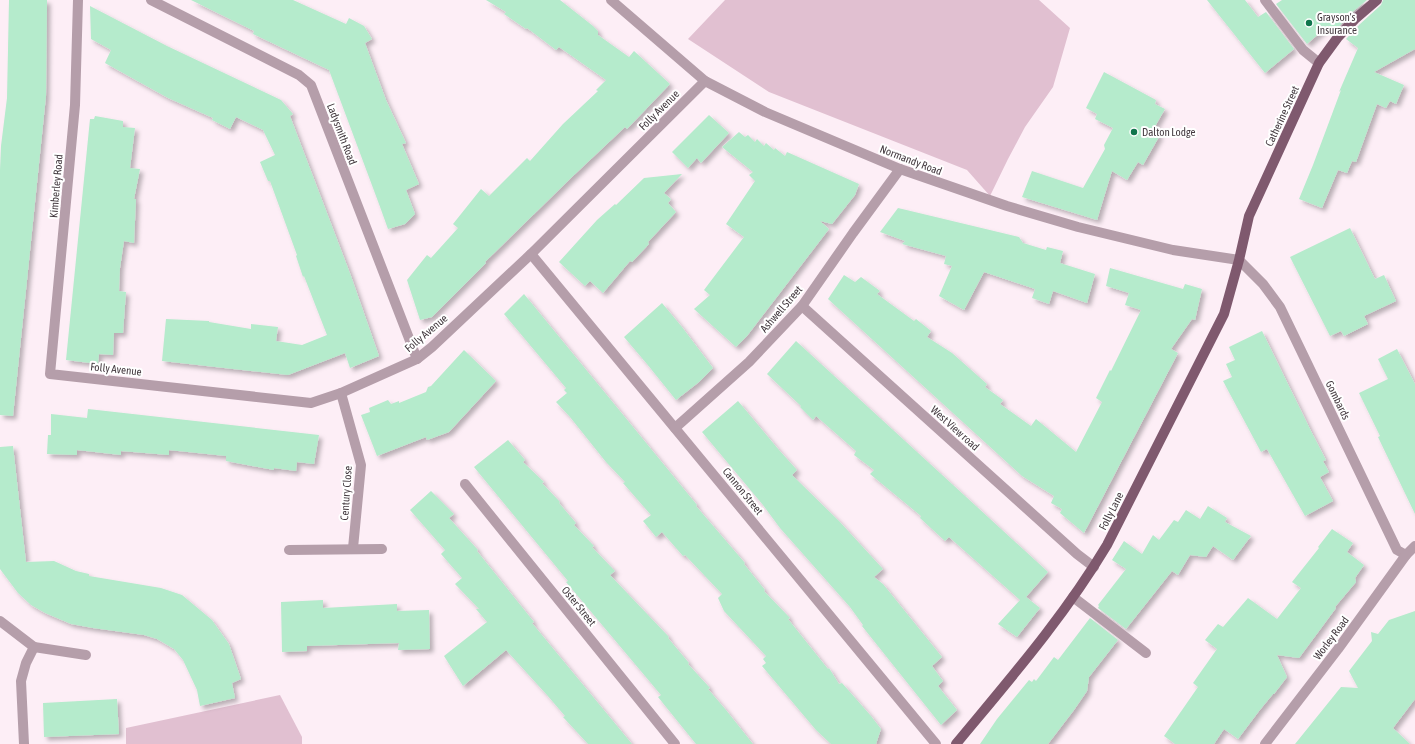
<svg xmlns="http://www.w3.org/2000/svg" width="1415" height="744" viewBox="0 0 1415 744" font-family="'Asap Condensed',sans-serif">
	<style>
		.green { fill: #e1c0d1 }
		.building { fill: #b5ebcc; filter: url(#shadow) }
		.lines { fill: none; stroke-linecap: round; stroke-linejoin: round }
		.minor { stroke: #b59eaa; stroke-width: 10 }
		.major { stroke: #7f596e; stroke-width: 10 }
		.poi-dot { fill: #10754c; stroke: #fff; stroke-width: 1.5 }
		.labels { text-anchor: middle; stroke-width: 4; stroke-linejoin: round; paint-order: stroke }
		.poi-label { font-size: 11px; fill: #43393f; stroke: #fff; text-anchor: start }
		.street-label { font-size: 11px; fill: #43393f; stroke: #fff }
	</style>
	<defs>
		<filter id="shadow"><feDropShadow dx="3.5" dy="3.5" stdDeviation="2" flood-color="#0004"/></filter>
	</defs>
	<rect width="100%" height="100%" fill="#fdeef6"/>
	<g class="green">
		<path d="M725,0H1039L1070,28L1053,87L1025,127L1008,159L990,196L967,170L769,92L688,39Z"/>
		<path d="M280,695L302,737V744H126V728Z"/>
	</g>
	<g class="building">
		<path d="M9,0H47L46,96L13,416L0,415V170L1,146L7,98Z"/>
		<path d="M191,0H293L346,24L349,18L364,26L372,39L365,43L386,100L406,143L402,144L419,184L406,190L415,214L405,224L388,229L379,204L329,70L253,34L254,31Z"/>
		<path d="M486,0H560L593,26L598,31V35L629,57L634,51L670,84L627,129L625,127L573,176L485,262L486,263L432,317L420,320L407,280L427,255L431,258L458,228L453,224L481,189L489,196L527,158L530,161L563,124L598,91L596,90L606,80L559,47L556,50L527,28L526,29L504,14L506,12Z"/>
		<path d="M1207,0H1245L1258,17L1266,12L1294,49L1265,73Z"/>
		<path d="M1282,0H1367L1350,14L1335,31L1328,26L1307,44L1276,4Z"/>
		<path d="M1383,0H1415V49L1374,72L1404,85L1396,104L1390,101L1386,108L1377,104L1356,162L1352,161L1347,173L1338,170L1322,208L1299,199L1313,165L1341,90L1339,92L1358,48L1346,39L1360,24L1381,5Z"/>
		<path d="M90,6L167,46L281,100L293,114L290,116L351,276L379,356L350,368L345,353L288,375L162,361L166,319L209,321V322L251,329V324L278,327L276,341L302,345L327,335L304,276L303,277L296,256L297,255L270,181H268L260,162L275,155L263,130L236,117L230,129L212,120L213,118L168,98L105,63L111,50L91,39Z"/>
		<path d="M1104,72L1156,100L1155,104L1165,109L1153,130L1160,135L1143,165L1138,162L1127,180L1112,171L1097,220L1022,197L1032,171L1083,188L1105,149L1104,145L1113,128L1095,119L1097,114L1086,108Z"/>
		<path d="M709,115L729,133L701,163L697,158L688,168L672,152Z"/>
		<path d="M95,116L123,121V127L135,128L130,168L140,169L134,199H136L134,243L124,241L120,268L119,291L126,292L123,333H114L113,355L99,354L98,364L66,360L90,119H94Z"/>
		<path d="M739,132L745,137L748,135L755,142L757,139L764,146L766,143L774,150L775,148L785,156L787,152L859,184L855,195L832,224L820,221L829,229L747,336L736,347L694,309L710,295L704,290L744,237L726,224L755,181L749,175L753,172L722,147Z"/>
		<path d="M682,174L664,193L671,199L668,203L676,212L648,242L649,244L632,262L630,261L603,293L590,281L585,286L559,262L597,220L615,204L616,205L644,178Z"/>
		<path d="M898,208L1019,237L1023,243L1046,250L1047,247L1063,251L1060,263L1095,274L1087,303L1053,291L1049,304L1032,298L1035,289L984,272L964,310L939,296L952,266L944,264L946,256L902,244L905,241L880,232Z"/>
		<path d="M1350,228L1375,279L1384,275L1396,301L1364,316L1368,324L1344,336L1341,331L1330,336L1290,257Z"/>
		<path d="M1110,268L1183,289L1185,284L1202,289L1195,320L1192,319L1171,349L1178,353L1084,533L1060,513L1062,509L1051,503L1054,496L1022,476L828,299L844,275L855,282L861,277L880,291L877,294L914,321L916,319L931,331L927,337L952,353L987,384L985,387L1003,400L1000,404L1031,426L1036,419L1076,452L1102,402L1096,398L1110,370L1111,371L1141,310L1125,305L1129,293L1106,286Z"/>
		<path d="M524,294L697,505L696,506L745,563L744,564L765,590L764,591L790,618L788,619L828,669L829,668L839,684L842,683L871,716L881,729L876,744H831L816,730L762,666L766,663L763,659L766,656L724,611L718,598L722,594L685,555L683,556L662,532L656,537L643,521L651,515L623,483L625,482L606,462L570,417L556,402L567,393L564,390L566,388L504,314Z"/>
		<path d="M662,303L682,327L713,368L699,382L676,400L647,364L624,337Z"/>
		<path d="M1262,331L1311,431L1326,460L1323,461L1329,472L1320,477L1333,501L1305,516L1267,449L1261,452L1223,381L1232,377L1226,364L1235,360L1229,347Z"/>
		<path d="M796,341L1048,572L1026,597L1040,608L1017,637L998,624L1020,600L949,537L945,541L920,518L921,516L870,474L874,470L854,455L856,451L816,416L813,420L800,407L801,406L767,374Z"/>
		<path d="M1397,349L1415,384V514L1378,437L1380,436L1359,393L1388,379L1378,359Z"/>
		<path d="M464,350L496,381L449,432L427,440L426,437L377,456L361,415L370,412L369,408L388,400L391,404L399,401V403L426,392L428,387L431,386Z"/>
		<path d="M738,401L779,450L797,470L792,475L839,521L883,569L874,577L883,584L942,657L932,666L943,681L938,686L957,710L941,725L862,626L863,625L850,607L780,528L763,505L702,432Z"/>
		<path d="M88,409L319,435L314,464L297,462L296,471L274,468V470L226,461V456L169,450V455L121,451V455L77,450V455L47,454L48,435H51V414L87,418Z"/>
		<path d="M508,440L525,460L523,462L544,482L542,483L560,502L559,503L576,523L574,525L594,546L592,547L615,571L610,575L669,637L668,638L689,663L688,664L710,688L708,689L726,710L753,744H696L658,697L661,695L566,582L568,581L474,467Z"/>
		<path d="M13,446L26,562L54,561L76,571L89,574V576L161,588L182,595L212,620L229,644L241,679L232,683L235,698L200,706L197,690L183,660L174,649L157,639L144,635L93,628L71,624L45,613L31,605L18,593L0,569V447Z"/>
		<path d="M431,491L454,514L449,518L478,550L477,551L534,622L532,623L632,744H588L563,717L565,716L547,695L506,650L463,686L444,656L487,622L476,609H479L455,584L462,578L441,554L445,550L410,510Z"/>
		<path d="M1208,506L1227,518L1225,522L1251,536L1233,560L1213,546L1206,557L1190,555L1178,575L1172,571L1126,629L1098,608L1099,606L1098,605L1126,569L1112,560L1124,541L1142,554L1153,535L1159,540L1174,520L1178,522L1186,510L1200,519Z"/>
		<path d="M1332,529L1353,543L1347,552L1364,565L1355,578L1356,582L1335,607L1336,608L1299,658L1277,655L1287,677L1274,694H1273L1259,711L1238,739L1224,729L1214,744H1175L1164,736L1198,687L1193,683L1217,649L1205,640L1218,624L1223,627L1248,598L1277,619L1301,588L1292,582L1319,548L1318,547Z"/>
		<path d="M323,600V608L397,604V611L429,610L430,649L398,650L399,643L307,646V651L282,652L281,602Z"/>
		<path d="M1415,611V699L1393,728L1410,744H1295L1341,687L1358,688L1349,671L1372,641L1371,632L1378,634L1389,620Z"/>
		<path d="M1090,618L1118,640L1089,677L1087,691L1074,710L1048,744H980L997,719L1029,680L1032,682L1034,679L1036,681L1054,657L1058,660Z"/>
		<path d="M117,699L119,734L44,737L43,703Z"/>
	</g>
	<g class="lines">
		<g class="minor">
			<path d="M78,0L75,105L50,374L311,403L341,393L417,359L432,347L531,254L705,81"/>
			<path d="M151,0L299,75L311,85L417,359"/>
			<path d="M611,0L705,81L765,112L900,169L1007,206L1078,227L1173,250L1239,260L1263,284L1280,307L1397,550L1406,555"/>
			<path d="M1265,0L1303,50L1319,63"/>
			<path d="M531,254L936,744"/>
			<path d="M802,306L1077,554L1094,567"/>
			<path d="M341,393L361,465L353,548"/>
			<path d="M675,428L749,362L802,306L853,233L900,169"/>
			<path d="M465,484L675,744"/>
			<path d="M289,550L382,549"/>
			<path d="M1073,597L1146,653"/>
			<path d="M0,621L34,647L26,663L21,681L24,744"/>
			<path d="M34,647L86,655"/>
			<path d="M1265,744L1338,649L1406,555L1415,546"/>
		</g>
		<path class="major" d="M956,744C1009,680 1064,617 1107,545L1224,314L1239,260L1249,216L1319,63L1338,37L1355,19L1377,0"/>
	</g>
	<g class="poi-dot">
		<circle cx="1309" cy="23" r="4"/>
		<circle cx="1134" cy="132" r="4"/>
	</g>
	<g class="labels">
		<g class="poi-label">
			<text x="1317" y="21">Grayson's<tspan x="1317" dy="13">Insurance</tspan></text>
			<text x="1142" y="136">Dalton Lodge</text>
		</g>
		<g class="street-label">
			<text transform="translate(659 110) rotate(-45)" y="4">Folly Avenue</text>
			<text transform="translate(1282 116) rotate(-65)" y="4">Catherine Street</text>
			<text transform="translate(342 134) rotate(69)" y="4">Ladysmith Road</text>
			<text transform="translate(911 160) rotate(21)" y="4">Normandy Road</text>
			<text transform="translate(56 186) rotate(-85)" y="4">Kimberley Road</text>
			<text transform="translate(781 309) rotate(-49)" y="4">Ashwell Street</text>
			<text transform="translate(426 333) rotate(-40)" y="4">Folly Avenue</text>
			<text transform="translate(116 369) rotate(6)" y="4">Folly Avenue</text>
			<text transform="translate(1338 400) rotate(64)" y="4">Gombards</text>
			<text transform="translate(955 428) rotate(42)" y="4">West View road</text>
			<text transform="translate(743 491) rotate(51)" y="4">Cannon Street</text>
			<text transform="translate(346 493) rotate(-86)" y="4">Century Close</text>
			<text transform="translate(1111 511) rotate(-63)" y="4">Folly Lane</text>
			<text transform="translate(579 606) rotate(51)" y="4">Oster Street</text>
			<text transform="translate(1331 638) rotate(-53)" y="4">Worley Road</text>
		</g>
	</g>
</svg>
